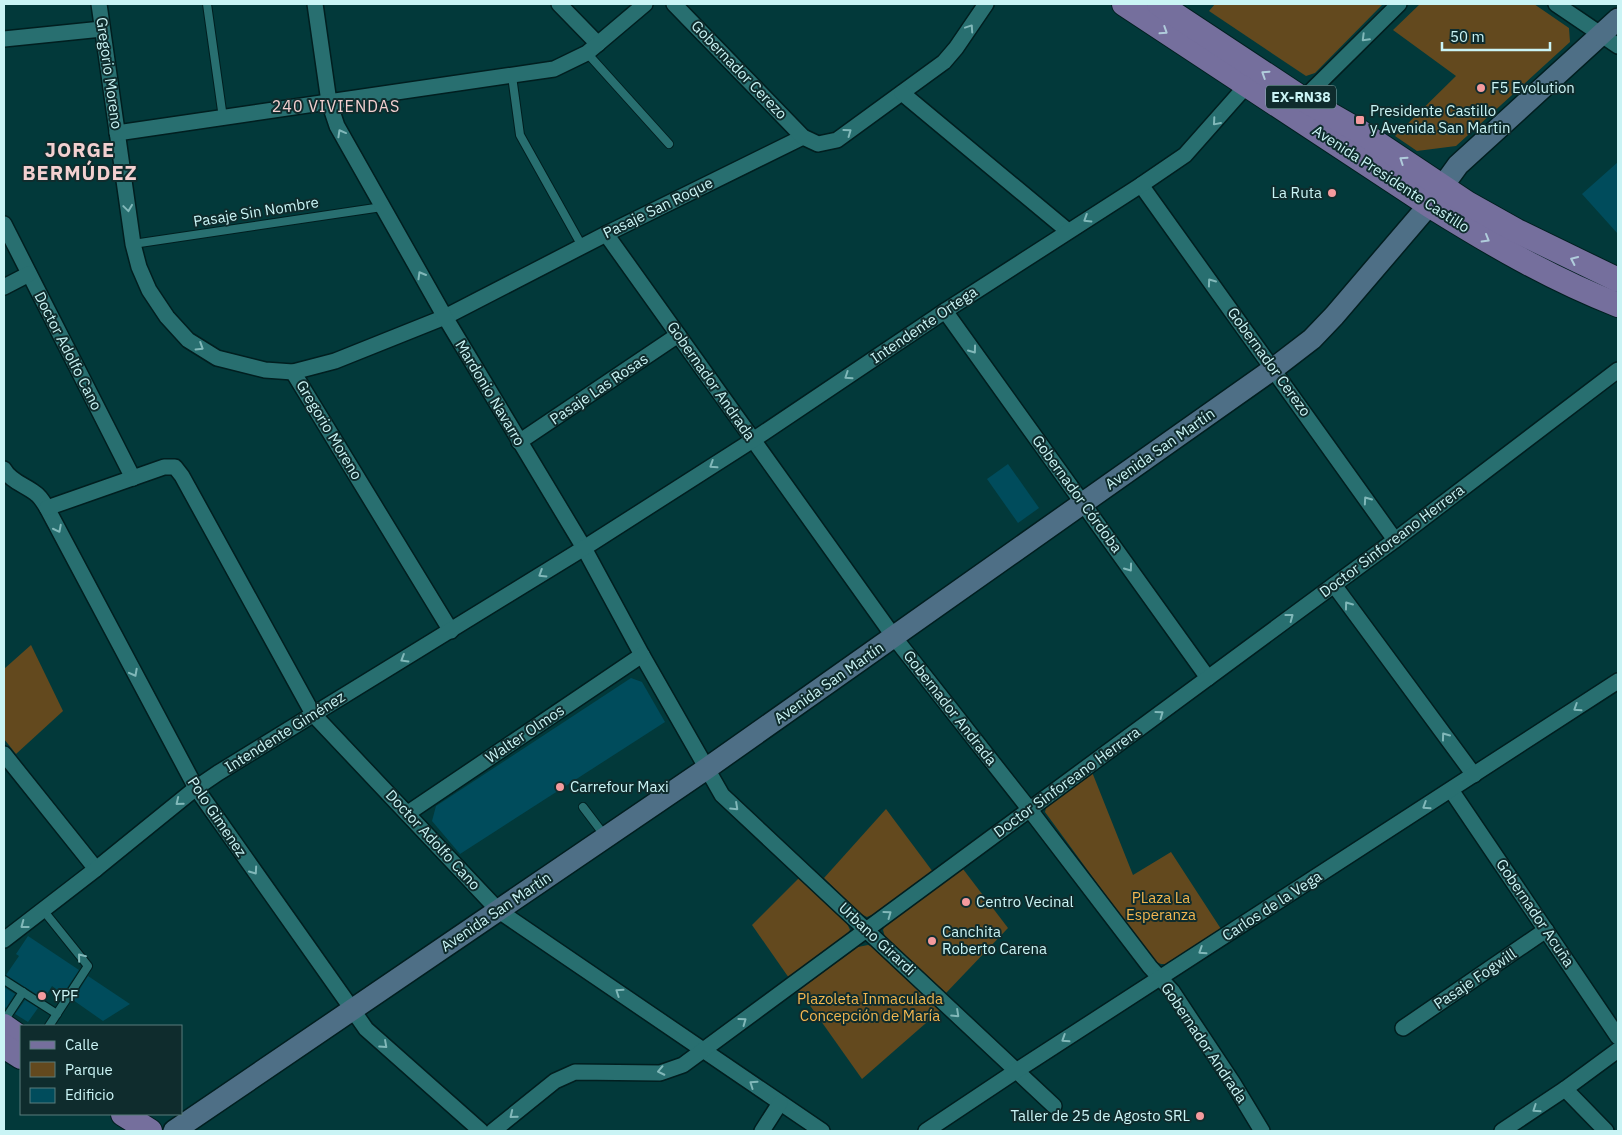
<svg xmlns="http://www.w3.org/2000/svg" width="1622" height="1135" viewBox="0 0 1622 1135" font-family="'IBM Plex Sans',sans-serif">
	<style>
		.green { fill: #63491e }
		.building { fill: #004c5c }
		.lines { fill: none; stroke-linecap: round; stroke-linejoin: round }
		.lane-casing { stroke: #011e1f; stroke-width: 10 }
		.street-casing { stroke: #011e1f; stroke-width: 18 }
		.secondary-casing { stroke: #011e1f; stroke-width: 24 }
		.primary-casing { stroke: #011e1f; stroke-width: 26 }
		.lane { stroke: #286f70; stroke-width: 8 }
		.street { stroke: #286f70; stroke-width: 15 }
		.secondary { stroke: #4e6f86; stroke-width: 21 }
		.primary { stroke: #756f9d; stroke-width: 24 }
		.oneway { stroke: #81b8b9 }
		.oneway2 { stroke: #b0ccdb }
		.poi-dot { fill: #f59b9e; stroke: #0f2c2d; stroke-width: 2 }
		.labels { text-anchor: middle; stroke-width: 4; stroke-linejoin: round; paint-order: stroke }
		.shield { fill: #0f2c2d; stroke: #92b8b9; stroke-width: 1 }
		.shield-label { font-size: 14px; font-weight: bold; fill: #caf4f5 }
		.street-label { font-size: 15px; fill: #caf4f5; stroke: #0f2c2d }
		.poi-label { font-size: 15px; fill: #caf4f5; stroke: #0f2c2d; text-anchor: start }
		.park-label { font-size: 15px; fill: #f4b750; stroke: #0f2c2d }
		.neighbourhood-label { font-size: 16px; letter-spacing: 1px; fill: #f3d0d0; stroke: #0f2c2d }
		.district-label { font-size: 20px; font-weight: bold; letter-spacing: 1px; fill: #f3d0d0; stroke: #0f2c2d }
	</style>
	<rect width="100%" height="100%" fill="#02393a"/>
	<g class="green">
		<path d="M1215,4H1383L1315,73L1306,76L1209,11Z"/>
		<path d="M1420,4H1534L1569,28L1570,42L1456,146L1417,151L1395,136L1456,76L1393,30Z"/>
		<path d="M31,645L63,711L16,754L4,739V669Z"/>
		<path d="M1092,772L1133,875L1171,852L1221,929L1167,964H1161L1154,961L1045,812L1047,804Z"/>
		<path d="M886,809L933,872L874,914L867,917L861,914L824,878Z"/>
		<path d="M963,869L1008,928L946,993L885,937L883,930L886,923Z"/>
		<path d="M799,878L846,921L850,930L845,937L789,978L752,925Z"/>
		<path d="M868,945L876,948L942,1009L862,1079L799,990L858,947Z"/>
	</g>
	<g class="building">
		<path d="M1618,162V234L1582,194Z"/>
		<path d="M1008,464L1039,508L1018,523L987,479Z"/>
		<path d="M631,678L642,682L665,722L460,854L432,821L436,806Z"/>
		<path d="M28,936L79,970L63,994L52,986L44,999L6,975L19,956L16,954Z"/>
		<path d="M88,976L130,1004L103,1021L73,1000Z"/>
		<path d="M4,987L15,994L6,1008L4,1006Z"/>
		<path d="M25,1000L38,1008L28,1022L15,1014Z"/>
	</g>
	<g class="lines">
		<defs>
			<g id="lane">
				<path d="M207,4L223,118"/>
				<path d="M587,53L669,144"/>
				<path d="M512,76L520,135L582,246"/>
				<path d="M133,244L382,207"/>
				<path d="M583,807L605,836"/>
				<path d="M43,910L88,966L49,1026"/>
				<path d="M4,980L57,1014"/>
				<path d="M4,1021L23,992"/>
			</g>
			<g id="street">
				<path d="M99,4L133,244L139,267L149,290L167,317L188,340L217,358L265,370L293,372L335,361L445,317L606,234L803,137"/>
				<path d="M315,4L329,102L337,126L445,317L584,548L642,655L722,795L1054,1106"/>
				<path d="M559,4L598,44"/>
				<path d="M674,4L803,137L818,144L837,140L944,62L956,48L986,4"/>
				<path d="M1556,4L1618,46"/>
				<path d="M4,39L102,29"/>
				<path d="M902,93L1068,231"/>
				<path d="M1303,99L1399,4"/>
				<path d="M117,133L554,69L587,53L645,4"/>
				<path d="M1141,185L1395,540"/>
				<path d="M4,224L133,478"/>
				<path d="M606,234L894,637L1030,810L1150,967L1172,991L1233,1083L1262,1131"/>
				<path d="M4,287L29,274"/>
				<path d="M945,311L1208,678"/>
				<path d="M293,372L451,631"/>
				<path d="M519,442L678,335"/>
				<path d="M4,469C10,481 25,485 35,493C40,496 44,503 47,508L196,788L352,1009L366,1029L481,1131"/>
				<path d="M47,508L164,467H175L182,476L313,714L499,911L822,1131"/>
				<path d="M1334,585L1474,775"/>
				<path d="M4,754L96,869"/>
				<path d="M1451,790L1618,1037"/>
				<path d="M408,813L642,655"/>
				<path d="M4,940L96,869L196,788L218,773L584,548L753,440L945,311L1141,185L1185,155L1247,85"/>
				<path d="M1403,1028L1546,930"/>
				<path d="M1565,1089L1606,1131"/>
				<path d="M493,1131L555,1081L575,1072L660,1073L683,1065L1395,540L1618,370"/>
				<path d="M762,1131L780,1103"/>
				<path d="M926,1131L1016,1071L1618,681"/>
				<path d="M1502,1131L1565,1089L1618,1050"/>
			</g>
			<path id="secondary" d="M174,1131L706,769L1273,369L1312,339L1334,316L1429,205L1458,165L1618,19"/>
			<g id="primary">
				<path d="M1124,4L1429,205C1490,243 1551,279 1618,305"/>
				<path d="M1159,4L1303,99L1359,131L1467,203L1517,231L1618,280"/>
				<path d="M4,1026L21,1038"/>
				<path d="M4,1046L21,1057"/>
				<path d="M123,1114L150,1131"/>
			</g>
		</defs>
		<use href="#lane" class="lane-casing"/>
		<use href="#street" class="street-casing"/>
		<use href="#secondary" class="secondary-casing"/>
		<use href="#primary" class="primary-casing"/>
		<use href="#lane" class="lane"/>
		<use href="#street" class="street"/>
		<use href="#secondary" class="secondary"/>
		<use href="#primary" class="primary"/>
	</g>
	<defs><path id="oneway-chevron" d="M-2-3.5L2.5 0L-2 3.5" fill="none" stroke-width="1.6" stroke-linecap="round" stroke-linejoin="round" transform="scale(1.25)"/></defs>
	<g class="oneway">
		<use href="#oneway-chevron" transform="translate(970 28) rotate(-56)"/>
		<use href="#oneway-chevron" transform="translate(1365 38) rotate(135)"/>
		<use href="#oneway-chevron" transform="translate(1216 122) rotate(131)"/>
		<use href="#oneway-chevron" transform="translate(848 132) rotate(-36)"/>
		<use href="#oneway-chevron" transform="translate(341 133) rotate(-119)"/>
		<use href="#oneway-chevron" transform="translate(128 208) rotate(82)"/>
		<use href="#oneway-chevron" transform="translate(1087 219) rotate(148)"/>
		<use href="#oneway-chevron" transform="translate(421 275) rotate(-120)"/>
		<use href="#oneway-chevron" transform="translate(1211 282) rotate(-126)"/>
		<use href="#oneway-chevron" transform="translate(200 347) rotate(32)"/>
		<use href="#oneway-chevron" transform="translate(973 350) rotate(54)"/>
		<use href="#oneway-chevron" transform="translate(848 376) rotate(146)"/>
		<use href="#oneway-chevron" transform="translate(713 465) rotate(147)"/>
		<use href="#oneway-chevron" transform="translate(1367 500) rotate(-125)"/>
		<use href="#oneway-chevron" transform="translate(58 529) rotate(63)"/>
		<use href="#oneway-chevron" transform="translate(1129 568) rotate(54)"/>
		<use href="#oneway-chevron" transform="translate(542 574) rotate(148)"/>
		<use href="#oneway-chevron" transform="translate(1348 605) rotate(-126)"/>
		<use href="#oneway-chevron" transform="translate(1290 617) rotate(-37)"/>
		<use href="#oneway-chevron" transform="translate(404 659) rotate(149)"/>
		<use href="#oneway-chevron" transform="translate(134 673) rotate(62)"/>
		<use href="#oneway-chevron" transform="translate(1577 708) rotate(147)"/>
		<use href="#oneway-chevron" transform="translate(1160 714) rotate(-36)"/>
		<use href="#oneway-chevron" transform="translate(1445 736) rotate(-126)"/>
		<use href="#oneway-chevron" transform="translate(179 802) rotate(141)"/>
		<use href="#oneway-chevron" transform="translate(1426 806) rotate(147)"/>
		<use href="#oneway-chevron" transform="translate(735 807) rotate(43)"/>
		<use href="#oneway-chevron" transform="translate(254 871) rotate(55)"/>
		<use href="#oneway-chevron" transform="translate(888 914) rotate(-36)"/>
		<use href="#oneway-chevron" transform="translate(24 925) rotate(143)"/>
		<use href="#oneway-chevron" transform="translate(1202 951) rotate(147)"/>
		<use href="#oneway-chevron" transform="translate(81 957) rotate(-129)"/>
		<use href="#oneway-chevron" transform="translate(619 992) rotate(-146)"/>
		<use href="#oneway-chevron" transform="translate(956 1014) rotate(43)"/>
		<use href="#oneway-chevron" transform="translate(743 1021) rotate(-36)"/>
		<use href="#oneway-chevron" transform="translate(1065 1039) rotate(147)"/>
		<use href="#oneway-chevron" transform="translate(384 1045) rotate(42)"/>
		<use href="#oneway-chevron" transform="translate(661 1071) rotate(168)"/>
		<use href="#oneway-chevron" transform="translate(753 1084) rotate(-145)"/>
		<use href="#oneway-chevron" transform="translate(1536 1109) rotate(146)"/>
		<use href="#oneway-chevron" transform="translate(513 1115) rotate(141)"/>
	</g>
	<g class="oneway2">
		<use href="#oneway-chevron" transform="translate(1164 31) rotate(33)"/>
		<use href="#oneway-chevron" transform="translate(1265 74) rotate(-147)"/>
		<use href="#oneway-chevron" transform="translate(1403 160) rotate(-146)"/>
		<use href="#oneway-chevron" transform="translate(1486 239) rotate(30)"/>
		<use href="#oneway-chevron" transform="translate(1574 260) rotate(-155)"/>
	</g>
	<g class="poi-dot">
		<circle cx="1481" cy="88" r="5"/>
		<rect x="1355" y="115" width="10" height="10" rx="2.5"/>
		<circle cx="1332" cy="193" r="5"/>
		<circle cx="560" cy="787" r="5"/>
		<circle cx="966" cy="902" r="5"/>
		<circle cx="932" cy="941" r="5"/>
		<circle cx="42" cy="996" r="5"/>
		<circle cx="1200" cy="1116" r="5"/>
	</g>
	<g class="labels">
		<rect class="shield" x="1266" y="85.5" width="70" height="23" rx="4"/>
		<g class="shield-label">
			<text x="1301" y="102">EX-RN38</text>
		</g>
		<g class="street-label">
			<text transform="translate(739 70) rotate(46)" y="5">Gobernador Cerezo</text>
			<text transform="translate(109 73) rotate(82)" y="5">Gregorio Moreno</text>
			<text transform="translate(1391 179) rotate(33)" y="5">Avenida Presidente Castillo</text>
			<text transform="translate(658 208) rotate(-26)" y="5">Pasaje San Roque</text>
			<text transform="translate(256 212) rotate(-9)" y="5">Pasaje Sin Nombre</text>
			<text transform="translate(924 325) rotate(-34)" y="5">Intendente Ortega</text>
			<text transform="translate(68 351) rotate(63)" y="5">Doctor Adolfo Cano</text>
			<text transform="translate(1269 362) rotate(54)" y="5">Gobernador Cerezo</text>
			<text transform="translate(711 381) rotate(55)" y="5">Gobernador Andrada</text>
			<text transform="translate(599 389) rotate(-34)" y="5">Pasaje Las Rosas</text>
			<text transform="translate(490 393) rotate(59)" y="5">Mardonio Navarro</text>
			<text transform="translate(329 430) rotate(59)" y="5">Gregorio Moreno</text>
			<text transform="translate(1160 449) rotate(-35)" y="5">Avenida San Martín</text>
			<text transform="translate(1077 494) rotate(54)" y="5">Gobernador Córdoba</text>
			<text transform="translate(1392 541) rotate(-37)" y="5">Doctor Sinforeano Herrera</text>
			<text transform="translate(829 683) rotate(-35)" y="5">Avenida San Martín</text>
			<text transform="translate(950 708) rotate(52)" y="5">Gobernador Andrada</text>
			<text transform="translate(285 732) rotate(-32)" y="5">Intendente Giménez</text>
			<text transform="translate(525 734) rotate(-34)" y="5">Walter Olmos</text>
			<text transform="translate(1067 782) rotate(-36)" y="5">Doctor Sinforeano Herrera</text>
			<text transform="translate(217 817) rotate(56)" y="5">Polo Gimenez</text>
			<text transform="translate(433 840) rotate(47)" y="5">Doctor Adolfo Cano</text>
			<text transform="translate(1272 906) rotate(-33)" y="5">Carlos de la Vega</text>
			<text transform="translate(496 912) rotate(-34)" y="5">Avenida San Martín</text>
			<text transform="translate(1535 913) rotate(56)" y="5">Gobernador Acuña</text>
			<text transform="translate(877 939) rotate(43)" y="5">Urbano Girardi</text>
			<text transform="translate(1475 979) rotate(-34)" y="5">Pasaje Fogwill</text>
			<text transform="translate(1204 1043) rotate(56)" y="5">Gobernador Andrada</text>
		</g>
		<g class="poi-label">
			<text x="1491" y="93">F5 Evolution</text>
			<text x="1370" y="116">Presidente Castillo<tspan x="1370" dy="17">y Avenida San Martin</tspan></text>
			<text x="1322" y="198" text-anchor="end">La Ruta</text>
			<text x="570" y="792">Carrefour Maxi</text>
			<text x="976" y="907">Centro Vecinal</text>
			<text x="942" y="937">Canchita<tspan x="942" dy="17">Roberto Carena</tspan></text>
			<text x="52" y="1001">YPF</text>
			<text x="1190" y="1121" text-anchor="end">Taller de 25 de Agosto SRL</text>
		</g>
		<g class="park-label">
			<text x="1161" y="903">PLaza La<tspan x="1161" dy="17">Esperanza</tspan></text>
			<text x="870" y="1004">Plazoleta Inmaculada<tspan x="870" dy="17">Concepción de María</tspan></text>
		</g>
		<g class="neighbourhood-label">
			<text x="336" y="112">240 VIVIENDAS</text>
		</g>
		<g class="district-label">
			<text x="80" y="157">JORGE<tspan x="80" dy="23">BERMÚDEZ</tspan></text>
		</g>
	</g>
	<rect width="1622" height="1135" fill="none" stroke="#caf4f5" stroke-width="10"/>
	<rect x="20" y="1025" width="162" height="90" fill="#0f2c2d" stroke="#5a7c7d"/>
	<rect x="30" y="1041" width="25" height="8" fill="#756f9d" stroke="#5a7c7d"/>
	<text x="65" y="1050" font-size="15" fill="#caf4f5">Calle</text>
	<rect x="30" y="1062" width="25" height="15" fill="#63491e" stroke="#5a7c7d"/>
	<text x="65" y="1075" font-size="15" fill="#caf4f5">Parque</text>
	<rect x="30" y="1088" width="25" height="15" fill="#004c5c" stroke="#5a7c7d"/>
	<text x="65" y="1100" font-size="15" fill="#caf4f5">Edificio</text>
	<path d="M1442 42v8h108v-8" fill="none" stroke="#caf4f5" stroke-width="2.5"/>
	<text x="1450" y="42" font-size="15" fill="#caf4f5" stroke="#0f2c2d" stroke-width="4" paint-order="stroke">50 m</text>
</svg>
